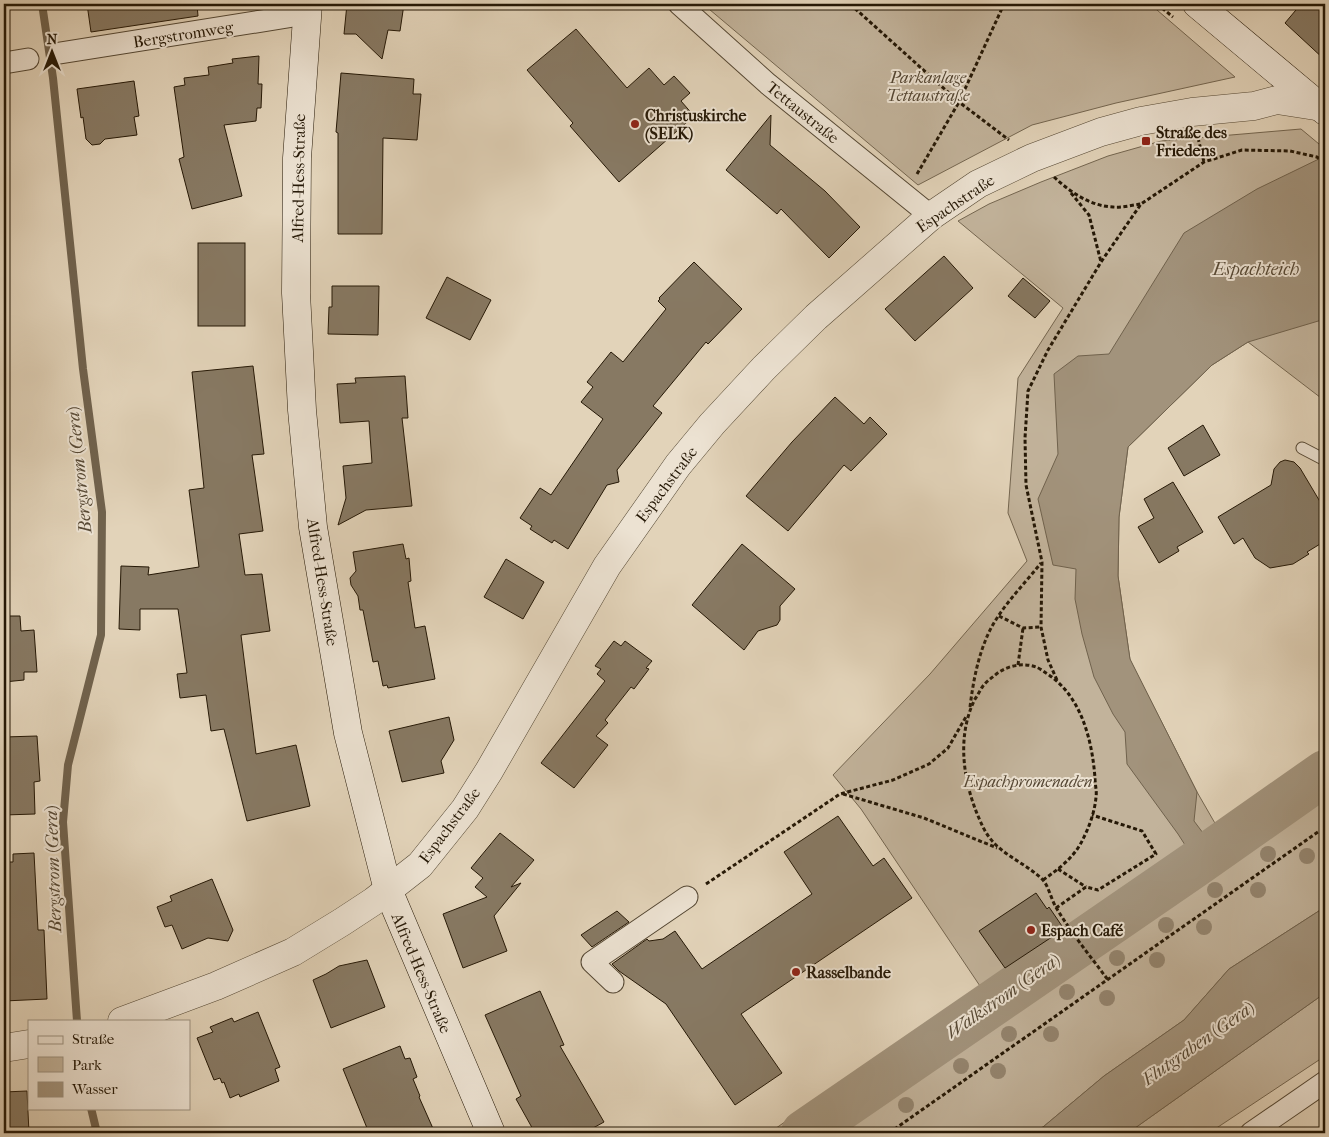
<svg xmlns="http://www.w3.org/2000/svg" width="1329" height="1137" viewBox="0 0 1329 1137" font-family="'IM FELL French Canon',serif">
	<style>
		.green { fill: #c2b39b; stroke: #746650; fill-rule: evenodd }
		.water { fill: #a2937c; stroke: #70624d }
		.lines { fill: none; stroke-linecap: round; stroke-linejoin: round }
		.stream { stroke: #70624d; stroke-width: 8 }
		.river { stroke: #a2937c; stroke-width: 46 }
		.building { fill: #877963; stroke: #251806 }
		.service-casing { stroke: #544733; stroke-width: 13 }
		.minor-casing { stroke: #544733; stroke-width: 23 }
		.tertiary-casing { stroke: #544733; stroke-width: 29 }
		.secondary-casing { stroke: #251806; stroke-width: 29 }
		.path { stroke: #251806; stroke-width: 3; stroke-dasharray: 4 2.5; stroke-linecap: butt }
		.service { stroke: #ece2d2; stroke-width: 11 }
		.minor { stroke: #ece2d2; stroke-width: 21 }
		.tertiary { stroke: #ece2d2; stroke-width: 28 }
		.secondary { stroke: #ece2d2; stroke-width: 28 }
		.tree { fill: #94856f }
		.poi-dot { fill: #8f2418; stroke: #ece2d2; stroke-width: 2 }
		.labels { text-anchor: middle; stroke-width: 4; stroke-linejoin: round; paint-order: stroke }
		.street-label { font-size: 16px; fill: #251806; stroke: #ece2d2 }
		.park-label { font-size: 16px; font-style: italic; fill: #544633; stroke: #ece2d2 }
		.poi-label { font-size: 16px; font-weight: bold; fill: #251806; stroke: #ece2d2; text-anchor: start }
		.water-label { font-size: 18px; font-style: italic; fill: #574935; stroke: #ece2d2 }
	</style>
	<rect width="100%" height="100%" fill="#e2d3b9"/>
	<filter id="stains"><feTurbulence type="fractalNoise" baseFrequency=".004" numOctaves="4"/><feColorMatrix values="0 0 0 0 .2 0 0 0 0 .09 0 0 0 0 .02 0 0 0 .5 -.17"/></filter>
	<radialGradient id="worn" r=".72"><stop offset=".6" stop-color="#630" stop-opacity="0"/><stop offset="1" stop-color="#630" stop-opacity=".3"/></radialGradient>
	<g class="green">
		<path d="M703,4H1150L1235,77L1116,103L1032,125L918,185Z"/>
		<path d="M1301,129L1325,149V401L1248,342L1212,365L1128,447L1119,517L1118,576L1130,660L1197,792L1216,825L1325,749V907L1229,969L1184,1020L1104,1076L1043,1127L1032,1133H769L980,986L861,809L833,775L930,674L1027,561L1008,513L1018,378L1063,308L958,221L989,204L1041,182L1108,156L1161,141ZM1203,834L1224,844L1194,865L1187,848Z"/>
		<path d="M1325,993V1056L1209,1133H1128Z"/>
	</g>
	<g class="water">
		<path d="M1325,156V319L1248,342L1212,365L1128,447L1119,517L1118,576L1130,659L1197,792L1194,821L1203,833L1224,844L1194,865L1187,848L1178,834L1127,764L1125,732L1113,714L1094,677L1082,634L1075,599L1076,569L1053,565L1038,499L1058,454L1054,374L1078,356L1109,354L1184,233L1257,189Z"/>
		<path d="M1325,907V993L1128,1133H1032L1043,1127L1104,1076L1184,1020L1229,969Z"/>
	</g>
	<g class="lines">
		<g class="stream">
			<path d="M42,4L53,78L83,369L102,512L101,635L68,765L63,822L77,1021"/>
			<path d="M91,1108L97,1133"/>
		</g>
		<path class="river" d="M804,1133L1194,865L1325,773"/>
	</g>
	<g class="building">
		<path d="M87,4H197L198,16L91,32Z"/>
		<path d="M347,4H404L400,31L388,30L382,59L356,34H344Z"/>
		<path d="M1301,4H1325V60L1285,23Z"/>
		<path d="M576,29L627,88L649,68L664,85L674,76L690,93L681,101L694,116L619,182L570,126L573,123L527,70Z"/>
		<path d="M259,56L258,84H262L261,108H257L256,121L224,125L242,196L192,209L179,159L184,157L174,87L185,85L184,78L209,75L208,67L233,63L232,59Z"/>
		<path d="M341,73L414,79L413,94H421L417,140L383,138L382,234H338V133L336,132Z"/>
		<path d="M134,81L139,116L134,117L137,135L105,139L100,144L92,145L86,139L83,117L81,118L77,89Z"/>
		<path d="M771,115L770,145L825,191L860,227L829,258L781,209L777,214L726,170Z"/>
		<rect x="198" y="243" width="47" height="83"/>
		<path d="M944,256L973,288L915,341L885,309Z"/>
		<path d="M694,262L742,309L708,344L706,342L653,406L662,413L617,470L619,482L607,485L568,549L554,540L552,543L530,529L532,526L520,518L540,488L551,495L603,419L581,402L593,387L587,382L611,352L623,362L666,309L658,301L660,299L659,298Z"/>
		<path d="M447,277L491,300L470,340L426,318Z"/>
		<path d="M1023,278L1050,301L1035,318L1008,296Z"/>
		<path d="M332,286H379L378,335L328,334L329,307H332Z"/>
		<path d="M253,366L264,454L252,455L263,531L239,534L245,575L262,574L270,631L241,635L256,754L296,745L310,806L247,821L224,729L211,731L206,695L180,698L177,674L187,673L178,609H140V630L119,629L121,566L149,567L148,575L199,567L189,490L204,488L192,372Z"/>
		<path d="M405,376L408,418H402L412,506L366,510L338,525L346,498L343,466L372,463L369,421L340,423L337,384L356,383L355,378Z"/>
		<path d="M835,397L864,424L870,417L887,434L851,471L844,465L788,531L746,496L792,442Z"/>
		<path d="M1203,425L1220,455L1184,476L1168,448Z"/>
		<path d="M1285,460L1294,462L1300,468L1325,510V541L1307,552L1309,554L1293,564L1270,568L1255,558L1243,538L1234,544L1218,517L1271,485L1274,469L1280,462Z"/>
		<path d="M1173,482L1203,532L1177,547L1179,551L1159,563L1138,527L1154,518L1144,499Z"/>
		<path d="M403,544L406,559L409,558L411,581L408,582L415,628L425,626L435,679L388,688L387,685L383,686L378,661L373,662L363,610H360L358,596L351,585L350,578L356,571L353,552Z"/>
		<path d="M742,544L795,589L780,606V620L777,625L758,631L744,650L692,605Z"/>
		<path d="M506,559L544,582L523,619L484,597Z"/>
		<path d="M4,616H20L21,631L34,630L37,672H24V680L4,682Z"/>
		<path d="M614,641L621,646L625,641L652,661L646,668L649,669L634,689L631,687L605,720L608,723L596,736L608,745L574,788L541,763L605,681L597,674L601,669L595,666Z"/>
		<path d="M449,717L454,740L441,761L444,773L402,782L389,731Z"/>
		<path d="M37,736L40,781L34,782L35,814L4,815V737Z"/>
		<path d="M838,816L873,866L884,858L912,898L741,1014L782,1073L735,1105L666,1004L619,971L612,964L647,939L649,941L663,939L675,931L702,969L812,894L784,852Z"/>
		<path d="M500,833L534,860L511,887L521,883L494,916L507,951L463,968L443,914L487,897L475,887L483,878L471,868Z"/>
		<path d="M34,853L38,930H44L47,999L4,1001V862H13V854Z"/>
		<path d="M212,879L233,930L228,941L208,938L182,949L172,925L165,927L157,907L172,901L170,896Z"/>
		<path d="M1036,893L1047,909L1049,907L1064,929L1005,968L979,931Z"/>
		<path d="M617,911L629,922L592,947L581,935Z"/>
		<path d="M367,960L385,1007L331,1028L313,980L326,974L339,966Z"/>
		<path d="M540,991L564,1045L560,1046L604,1122L584,1133H535L516,1099L521,1096L485,1015Z"/>
		<path d="M258,1012L280,1067L275,1069L279,1081L240,1097L239,1094L230,1098L224,1082L222,1083L220,1078L214,1080L197,1038L213,1032L210,1027L232,1018L234,1022Z"/>
		<path d="M400,1046L405,1059L410,1058L417,1077L413,1079L420,1096L419,1097L435,1133H369L343,1069Z"/>
		<path d="M27,1091L29,1133H5L4,1092Z"/>
	</g>
	<g class="lines">
		<defs>
			<path id="service" d="M1302,448L1325,460"/>
			<g id="minor">
				<path d="M679,4L768,84L931,216"/>
				<path d="M60,53L306,14"/>
				<path d="M4,63L28,59"/>
				<path d="M613,982L592,962L687,897"/>
				<path d="M1251,1133L1325,1082"/>
			</g>
			<g id="tertiary">
				<path d="M122,1021L216,986L293,952L342,922L374,901L420,865L465,809L489,771L607,566L678,465L712,424L764,368L816,317L931,216L978,184L1032,158L1101,132L1141,121L1192,112L1254,106L1277,100L1322,107"/>
				<path d="M4,1048L29,1044"/>
			</g>
			<g id="secondary">
				<path d="M308,4L297,158L296,293L302,410L313,527L348,733L388,890L491,1133"/>
				<path d="M1197,4L1325,111"/>
			</g>
		</defs>
		<use href="#service" class="service-casing"/>
		<use href="#minor" class="minor-casing"/>
		<use href="#tertiary" class="tertiary-casing"/>
		<use href="#secondary" class="secondary-casing"/>
		<g class="path">
			<path d="M850,4L959,102L1009,140"/>
			<path d="M1157,4L1173,17"/>
			<path d="M1198,138L1204,162"/>
			<path d="M917,174L959,102L1004,4"/>
			<path d="M1054,177C1070,192 1090,206 1113,207C1122,208 1132,205 1141,204"/>
			<path d="M1071,193L1089,215L1101,262"/>
			<path d="M999,616L1023,628L1041,627"/>
			<path d="M1018,665L1023,628"/>
			<path d="M1057,680L1048,660L1041,627L1042,562L1026,485L1025,438L1028,391L1048,350L1101,262L1141,204L1204,162L1242,150L1290,151L1317,157L1325,164"/>
			<path d="M970,707C973,683 977,661 986,639C997,611 1022,587 1041,563"/>
			<path d="M843,794L924,818L997,848"/>
			<path d="M1058,869L1086,887"/>
			<path d="M1043,880C1060,868 1075,857 1084,837C1090,825 1095,810 1096,797C1097,791 1095,785 1095,778C1092,739 1081,695 1046,673C1043,671 1039,668 1036,667C1022,662 1005,666 994,676C990,679 986,682 983,686C980,690 978,695 975,699C955,739 964,788 983,827C996,854 1022,860 1042,879C1049,886 1051,900 1057,909C1072,934 1091,957 1108,980"/>
			<path d="M706,884L840,794L893,780L929,764L948,748L967,715"/>
			<path d="M1056,908L1086,887L1098,890L1156,854L1142,831L1092,815"/>
			<path d="M889,1133L1325,827"/>
		</g>
		<use href="#service" class="service"/>
		<use href="#minor" class="minor"/>
		<use href="#tertiary" class="tertiary"/>
		<use href="#secondary" class="secondary"/>
	</g>
	<g class="tree">
		<circle cx="1268" cy="854" r="8"/>
		<circle cx="1307" cy="856" r="8"/>
		<circle cx="1215" cy="890" r="8"/>
		<circle cx="1258" cy="890" r="8"/>
		<circle cx="1166" cy="925" r="8"/>
		<circle cx="1204" cy="927" r="8"/>
		<circle cx="1117" cy="958" r="8"/>
		<circle cx="1157" cy="960" r="8"/>
		<circle cx="1067" cy="992" r="8"/>
		<circle cx="1107" cy="998" r="8"/>
		<circle cx="1009" cy="1034" r="8"/>
		<circle cx="1051" cy="1034" r="8"/>
		<circle cx="961" cy="1066" r="8"/>
		<circle cx="998" cy="1071" r="8"/>
		<circle cx="906" cy="1105" r="8"/>
	</g>
	<g class="poi-dot">
		<circle cx="635" cy="124" r="5"/>
		<rect x="1141" y="136" width="10" height="10" rx="2.5"/>
		<circle cx="1031" cy="930" r="5"/>
		<circle cx="796" cy="972" r="5"/>
	</g>
	<g class="labels">
		<g class="street-label">
			<text transform="translate(183 34) rotate(-9)" y="6">Bergstromweg</text>
			<text transform="translate(803 112) rotate(39)" y="6">Tettaustraße</text>
			<text transform="translate(298 178) rotate(-89)" y="6">Alfred-Hess-Straße</text>
			<text transform="translate(955 203) rotate(-34)" y="6">Espachstraße</text>
			<text transform="translate(666 484) rotate(-53)" y="6">Espachstraße</text>
			<text transform="translate(323 582) rotate(81)" y="6">Alfred-Hess-Straße</text>
			<text transform="translate(449 825) rotate(-53)" y="6">Espachstraße</text>
			<text transform="translate(422 973) rotate(67)" y="6">Alfred-Hess-Straße</text>
		</g>
		<g class="park-label">
			<text x="928" y="83">Parkanlage<tspan x="928" dy="18">Tettaustraße</tspan></text>
			<text x="1028" y="787">Espachpromenaden</text>
		</g>
		<g class="poi-label">
			<text x="645" y="121">Christuskirche<tspan x="645" dy="18">(SELK)</tspan></text>
			<text x="1156" y="138">Straße des<tspan x="1156" dy="18">Friedens</tspan></text>
			<text x="1041" y="936">Espach Café</text>
			<text x="806" y="978">Rasselbande</text>
		</g>
		<g class="water-label">
			<text x="1256" y="275">Espachteich</text>
			<text transform="translate(79 470) rotate(-96)" y="6">Bergstrom (Gera)</text>
			<text transform="translate(53 869) rotate(-92)" y="6">Bergstrom (Gera)</text>
			<text transform="translate(1003 996) rotate(-35)" y="6">Walkstrom (Gera)</text>
			<text transform="translate(1198 1043) rotate(-35)" y="6">Flutgraben (Gera)</text>
		</g>
	</g>
	<rect width="1329" height="1137" fill="none" stroke="#e2d3b9" stroke-width="20"/>
	<rect x="5" y="5" width="1319" height="1127" fill="none" stroke="#251806" stroke-width="2.5"/>
	<rect x="10" y="10" width="1309" height="1117" fill="none" stroke="#251806"/>
	<rect x="28" y="1020" width="162" height="90" fill="#ece2d2" stroke="#9c9180"/>
	<rect x="38" y="1036" width="25" height="8" fill="#ece2d2" stroke="#9c9180"/>
	<text x="72" y="1044" font-size="15" fill="#251806">Straße</text>
	<rect x="38" y="1057" width="25" height="15" fill="#c2b39b" stroke="#9c9180"/>
	<text x="72" y="1070" font-size="15" fill="#251806">Park</text>
	<rect x="38" y="1082" width="25" height="15" fill="#a2937c" stroke="#9c9180"/>
	<text x="72" y="1094" font-size="15" fill="#251806">Wasser</text>
	<g transform="translate(52 52)" stroke="#ece2d2" stroke-width="4" paint-order="stroke">
	<path d="M0-4L9 19L0 12L-9 19Z" fill="#251806"/>
	<text y="-8" font-size="14" font-weight="bold" text-anchor="middle" fill="#251806">N</text>
	</g>
	<rect width="100%" height="100%" filter="url(#stains)"/>
	<rect width="100%" height="100%" fill="url(#worn)"/>
</svg>
